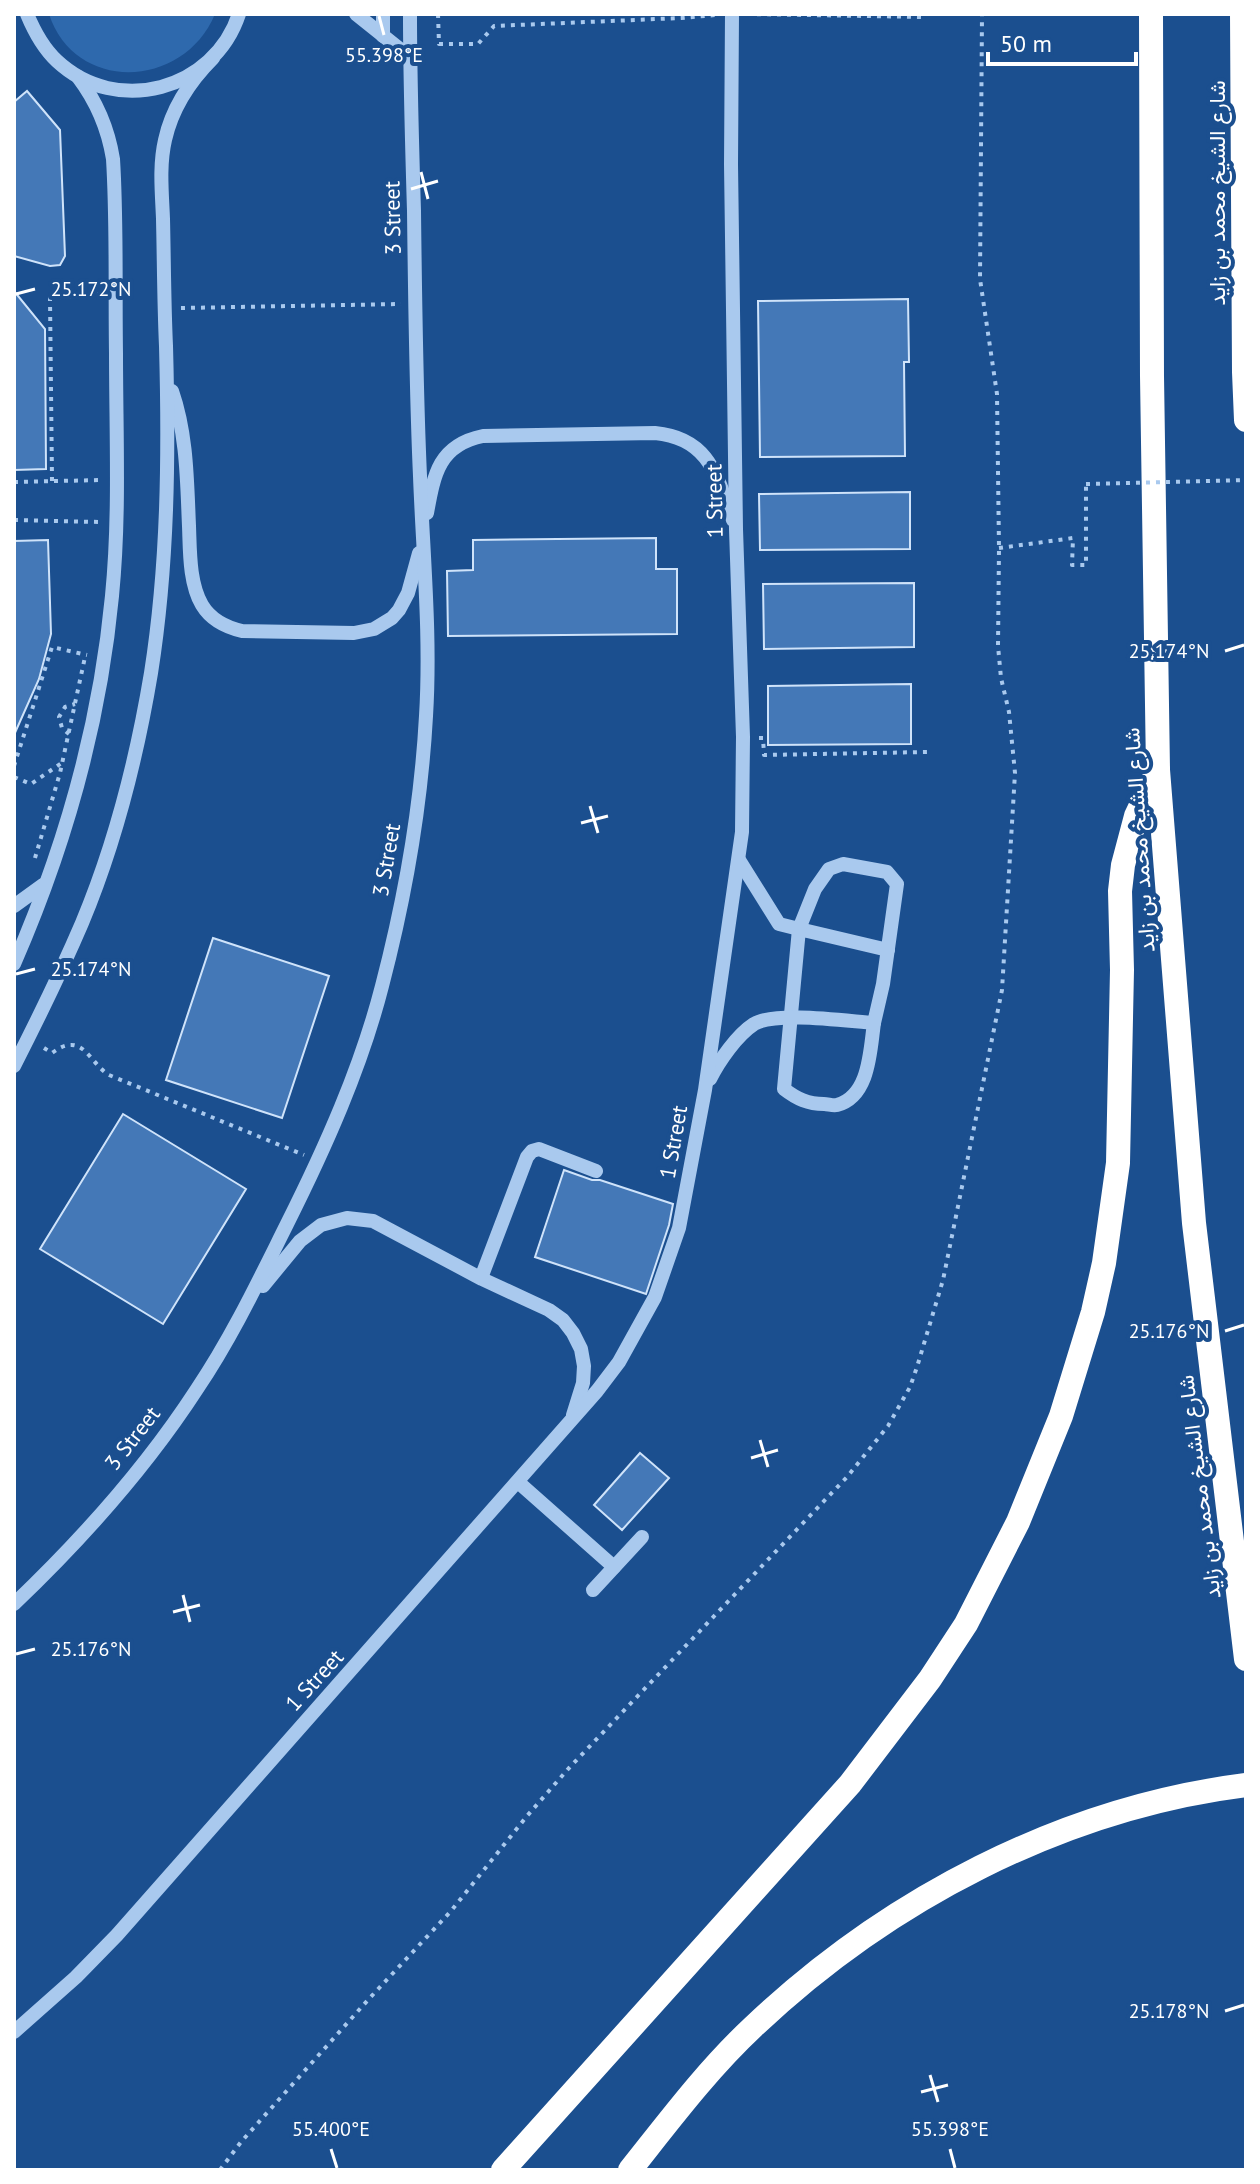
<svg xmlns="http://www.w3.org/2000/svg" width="1260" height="2184" viewBox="0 0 1260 2184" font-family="'PT Sans',Vazirmatn,sans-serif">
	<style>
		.green { fill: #2e69ad }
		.building { fill: #4478b7; stroke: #cfe3fa; stroke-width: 2 }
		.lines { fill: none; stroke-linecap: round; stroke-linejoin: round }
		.path { stroke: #a9c9ee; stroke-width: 4; stroke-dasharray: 4 6; stroke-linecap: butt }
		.minor { stroke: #a9c9ee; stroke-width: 14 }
		.highway { stroke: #fff; stroke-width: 24 }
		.path-bridge { stroke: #a9c9ee; stroke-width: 4; stroke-dasharray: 4 6; stroke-linecap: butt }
		.ticks { fill: none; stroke: #fff; stroke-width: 3 }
		.labels { text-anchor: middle; stroke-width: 8; stroke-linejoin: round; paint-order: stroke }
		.street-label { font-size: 22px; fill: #fff; stroke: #1b4f8f }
		.ticks-label { font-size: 20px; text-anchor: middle; fill: #fff; stroke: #1b4f8f; stroke-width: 8; stroke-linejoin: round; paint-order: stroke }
	</style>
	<rect width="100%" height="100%" fill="#1b4f8f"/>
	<path class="green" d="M49,14H215C184,89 75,94 49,14Z"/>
	<g class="building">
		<path d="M27,91L60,130L65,256L60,265L50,266L14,256V102Z"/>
		<path d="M14,291L45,329L46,469L14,470Z"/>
		<path d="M908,299L909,362H904L905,456L760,457L758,301Z"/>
		<path d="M910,492V549L760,550L759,494Z"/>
		<path d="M656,538V569H677V634L448,636L447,571L473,570V540Z"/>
		<path d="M48,540L51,634L39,679L14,735V541Z"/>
		<path d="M914,583V647L764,649L763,584Z"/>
		<path d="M911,684V744L768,745V686Z"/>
		<path d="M213,938L329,976L282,1118L166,1080Z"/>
		<path d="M123,1114L246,1189L163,1324L40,1249Z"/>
		<path d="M564,1170L592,1180H600L673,1204L669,1225L646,1294L535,1257Z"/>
		<path d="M640,1453L669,1478L622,1530L594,1505Z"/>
	</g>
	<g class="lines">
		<g class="path">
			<path d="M438,14L439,44H478L494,26L681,18L715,15"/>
			<path d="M747,14L924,17"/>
			<path d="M181,308L401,304"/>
			<path d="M52,481L50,298L101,294"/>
			<path d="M14,482L102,480"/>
			<path d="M14,520L100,522"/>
			<path d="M999,548L1073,538L1072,565H1086V484"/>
			<path d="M69,734L62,728L59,717L65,707L75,704"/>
			<path d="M759,738H763L764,755L927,752"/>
			<path d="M14,766L52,647L87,655"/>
			<path d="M14,777L31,784L63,762"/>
			<path d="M35,858L60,773L85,657"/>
			<path d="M44,1048L52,1053C83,1030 88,1062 109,1075L304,1155"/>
			<path d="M220,2170L241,2142L367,2001L451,1911L527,1816L569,1768L847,1477L888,1426L910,1387L917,1367L943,1280L1002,990L1015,773L1009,712L1001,678L998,646L999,548L997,394L980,279L982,14"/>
		</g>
		<g class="minor">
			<path d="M27,14C34,31 43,48 57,61C117,117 214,90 239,14"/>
			<path d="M356,14L411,58"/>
			<path d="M383,14V36"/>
			<path d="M172,391C187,434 187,481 189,526C190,550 189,583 202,605C211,620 225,627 242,631L354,633L374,629L392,618L399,610L408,593L419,553"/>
			<path d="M427,513C434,474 439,445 483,436L655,433C709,438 717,476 733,520"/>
			<path d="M14,906L43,885"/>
			<path d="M14,964C65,847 100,723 112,596C120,515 116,434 116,353C115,289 117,223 113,159C108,128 97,102 78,77"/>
			<path d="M874,1023C870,1050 870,1096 837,1105C833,1106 828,1104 824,1104C808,1104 797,1099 784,1089L799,929L888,950"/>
			<path d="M14,1066C38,1019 61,972 82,923C115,844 137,757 151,673C168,565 169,455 166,346C164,304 164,261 163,219C162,193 159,166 165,140C172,108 190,81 213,58"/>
			<path d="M710,1079C719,1061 737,1035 754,1024C776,1011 846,1021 874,1023L883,984L897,884L887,872L843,864L829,869L815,889L799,929L779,924L739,860"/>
			<path d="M481,1278L527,1157L532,1151L539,1149L596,1171"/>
			<path d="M263,1286L300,1241L321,1225L347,1218L373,1221L482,1279L549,1310L563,1320L573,1333L581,1349L584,1366L583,1383L573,1415"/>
			<path d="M518,1482L614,1567"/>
			<path d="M593,1590L642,1537"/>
			<path d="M14,1604C80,1541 147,1466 197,1389C232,1337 259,1280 287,1224C325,1148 361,1068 382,986C405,898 421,807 426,716C431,636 423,556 420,476C416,388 415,299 414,211C412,145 410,80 410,14"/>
			<path d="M14,2032L76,1977L117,1935L597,1391L619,1362L655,1297L679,1228L705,1090L742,832L743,737L736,529L731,164L732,14"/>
		</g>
		<g class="highway">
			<path d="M1151,14L1152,376L1158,770L1194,1223L1246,1659"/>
			<path d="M1242,14L1244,372L1246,420"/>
			<path d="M503,2170L850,1784L930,1679L966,1624L1018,1522L1061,1416L1093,1312L1104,1263L1118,1163L1122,970L1120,891L1123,865L1136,816L1158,770"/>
			<path d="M630,2170C669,2121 707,2070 753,2027C887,1900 1062,1808 1246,1785"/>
		</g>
		<path class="path-bridge" d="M1086,484L1246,480"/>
	</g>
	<path class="ticks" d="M379,16L384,35M421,172L428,199M411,189L438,181M16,294L35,289M1225,651L1244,645M590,806L598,833M581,823L608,816M16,974L35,969M1225,1331L1244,1325M760,1440L768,1467M751,1458L778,1450M183,1595L190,1622M173,1612L200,1605M16,1654L35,1649M1225,2011L1244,2005M930,2075L938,2102M921,2092L948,2085M331,2149L337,2168M950,2149L955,2168"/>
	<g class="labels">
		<g class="street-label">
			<text transform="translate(1217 193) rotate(-90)" y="8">شارع الشيخ محمد بن زايد</text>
			<text transform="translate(392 218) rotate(-91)" y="8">3 Street</text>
			<text transform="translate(714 501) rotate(-91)" y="8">1 Street</text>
			<text transform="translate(1139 840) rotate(-94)" y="8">شارع الشيخ محمد بن زايد</text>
			<text transform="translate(386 860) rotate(-80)" y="8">3 Street</text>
			<text transform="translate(673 1142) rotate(-80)" y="8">1 Street</text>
			<text transform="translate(132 1438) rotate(-52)" y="8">3 Street</text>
			<text transform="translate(1199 1487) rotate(-97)" y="8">شارع الشيخ محمد بن زايد</text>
			<text transform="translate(314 1680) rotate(-48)" y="8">1 Street</text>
		</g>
	</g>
	<g class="ticks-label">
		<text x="384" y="62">55.398°E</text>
		<text x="91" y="296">25.172°N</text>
		<text x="1169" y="658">25.174°N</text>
		<text x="91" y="976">25.174°N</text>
		<text x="1169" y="1338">25.176°N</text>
		<text x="91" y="1656">25.176°N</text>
		<text x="1169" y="2018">25.178°N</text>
		<text x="331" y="2136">55.400°E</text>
		<text x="950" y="2136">55.398°E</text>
	</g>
	<rect width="1260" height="2184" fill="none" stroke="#ffffff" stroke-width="32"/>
	<path d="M988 52v12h148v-12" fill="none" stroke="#ffffff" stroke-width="4"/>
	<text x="1000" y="52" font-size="24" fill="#ffffff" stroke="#1b4f8f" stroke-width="6" paint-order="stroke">50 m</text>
</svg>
